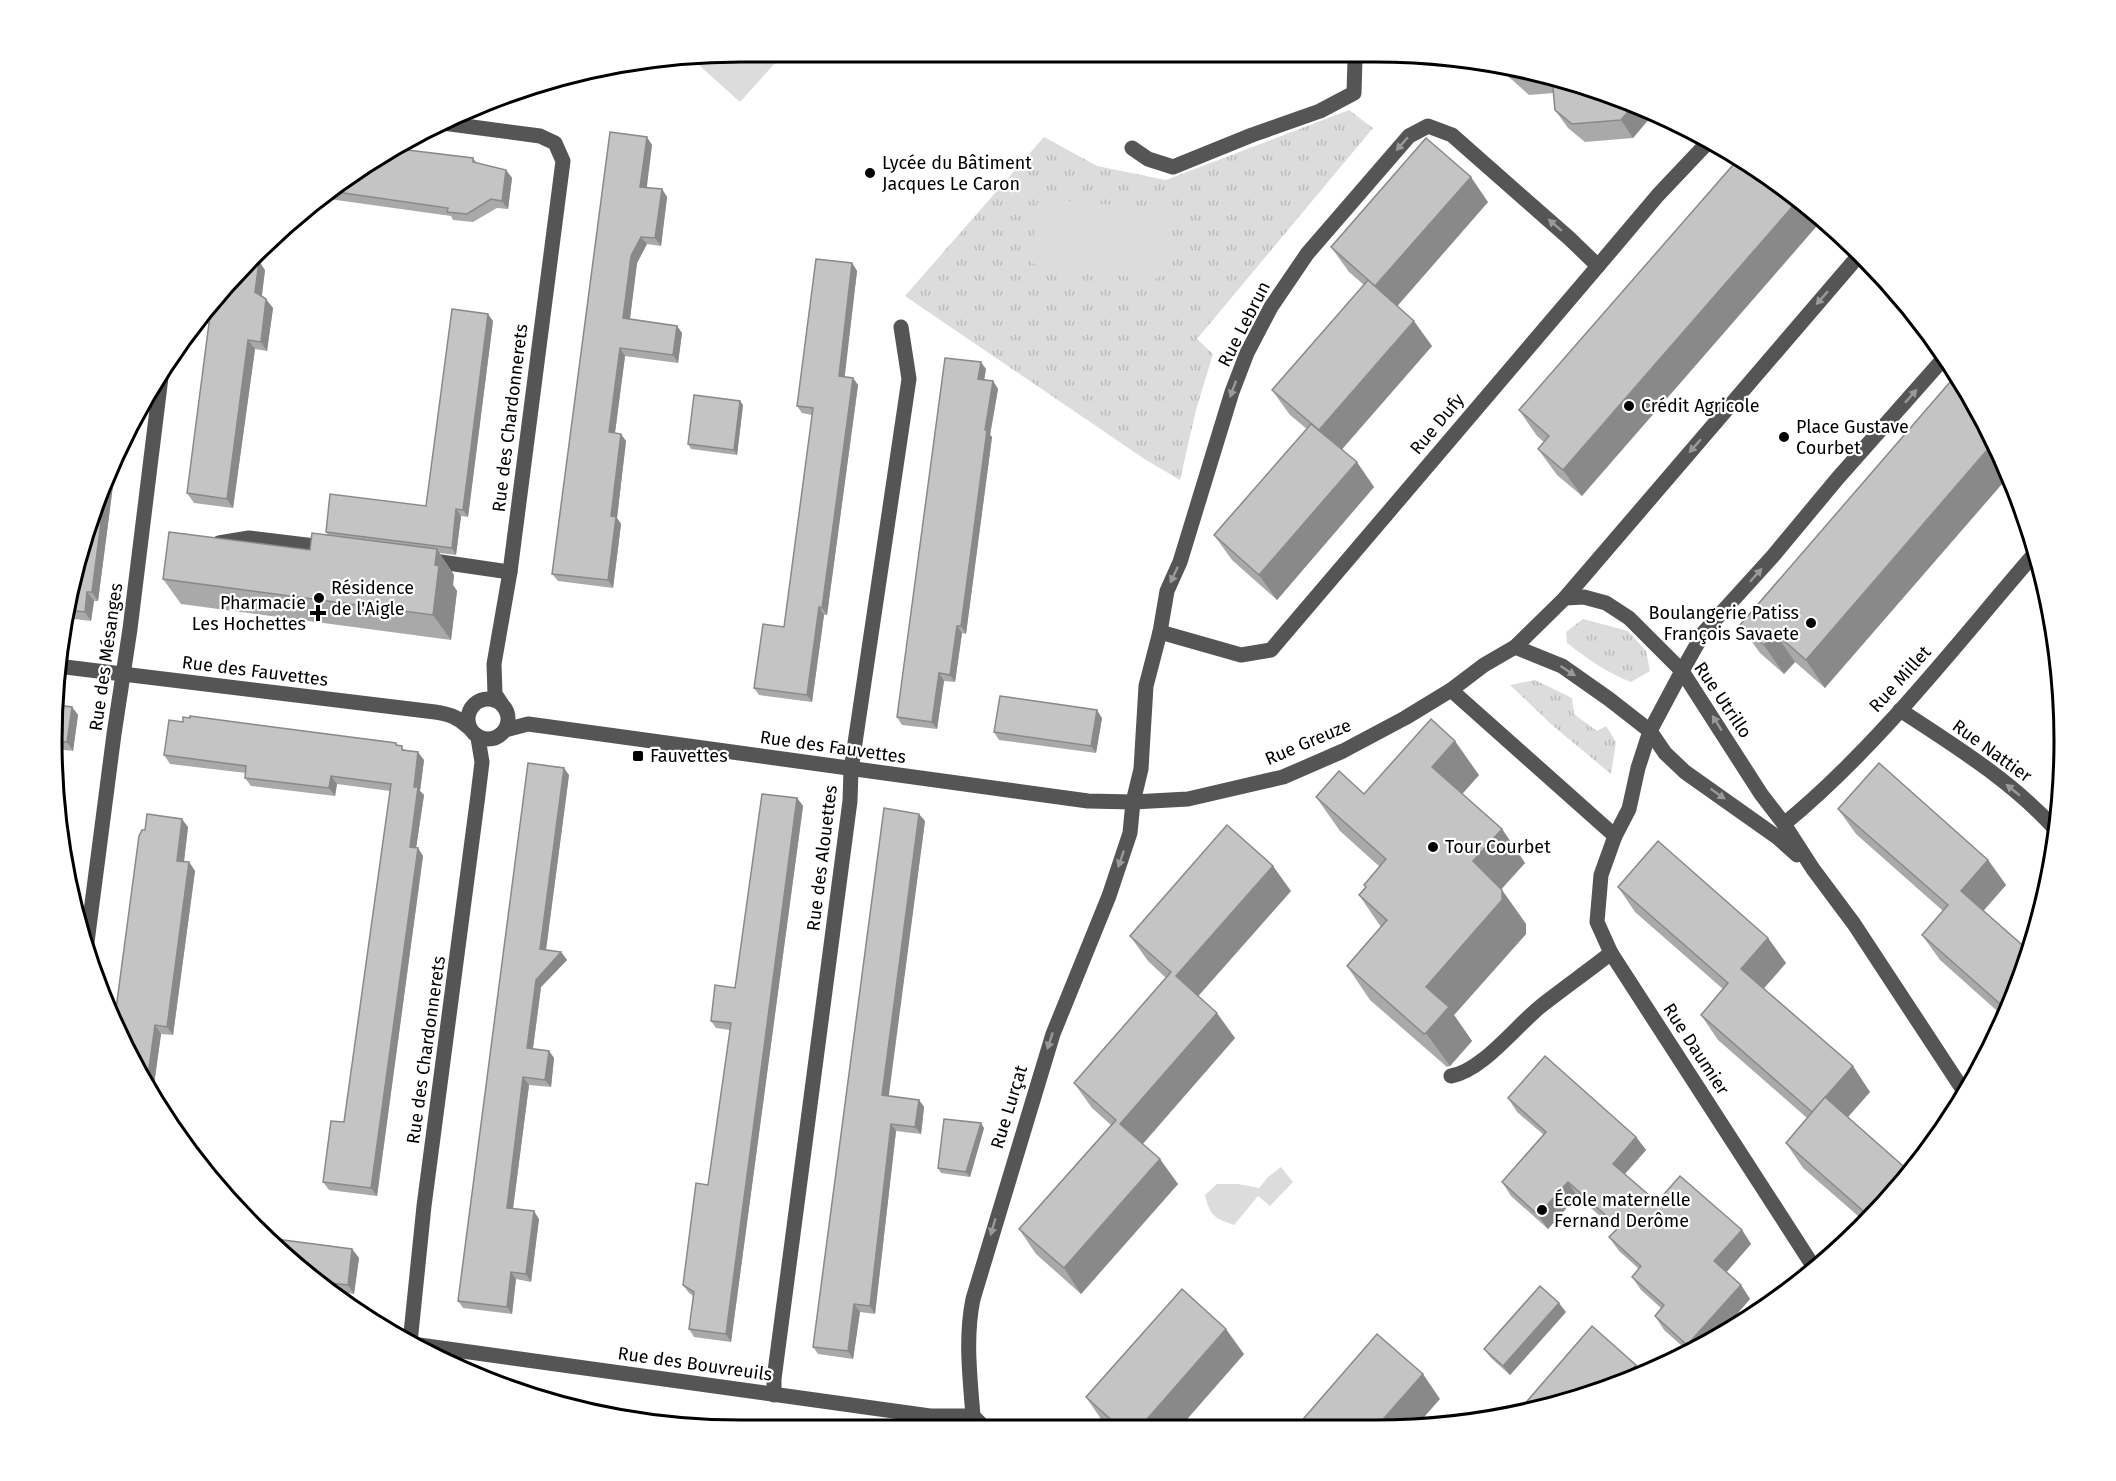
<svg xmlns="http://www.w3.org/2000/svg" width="2116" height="1481" viewBox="0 0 2116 1481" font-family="'Fira Sans',sans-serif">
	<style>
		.grass { fill: url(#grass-tufts) }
		.park { fill: #dcdcdc }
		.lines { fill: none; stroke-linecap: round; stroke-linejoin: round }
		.minor { stroke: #555; stroke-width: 15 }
		.wall { fill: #a9a9a9 }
		.shaded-wall { fill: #898989 }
		.building { fill: #c4c4c4; stroke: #898989; stroke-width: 1.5 }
		.oneway { fill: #999 }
		.poi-dot { fill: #000; stroke: #fff; stroke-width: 2 }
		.labels { text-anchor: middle; stroke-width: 4.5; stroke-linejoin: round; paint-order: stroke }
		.poi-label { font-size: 18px; fill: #000; stroke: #fff; text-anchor: start }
		.street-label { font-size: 18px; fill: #000; stroke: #fff }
		.rim { fill: none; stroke: #000; stroke-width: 3 }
	</style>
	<defs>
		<pattern id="grass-tufts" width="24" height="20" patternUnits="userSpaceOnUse" patternTransform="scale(1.5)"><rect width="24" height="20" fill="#dcdcdc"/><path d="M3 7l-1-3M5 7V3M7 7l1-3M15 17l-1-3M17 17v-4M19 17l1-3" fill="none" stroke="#bbb"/></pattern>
	</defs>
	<rect width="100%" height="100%" fill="#fff"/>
	<g class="grass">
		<path d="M1349,110L1373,128L1197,339L1213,354L1196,410L1180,480L1146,460L905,296L1044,137L1097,166L1166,180Z"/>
		<path d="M1583,619L1628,631L1646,651L1650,671L1631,682C1607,673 1588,659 1567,643L1566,632Z"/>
		<path d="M1535,680L1572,698L1574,714L1597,731L1606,726L1616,742L1611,774L1552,725L1510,685Z"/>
	</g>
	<g class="park">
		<path d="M740,51H786L740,102L691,58Z"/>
		<path d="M1046,199L1161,209L1167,216L1162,275L1155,279L1040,268L1031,262L1037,203Z"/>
		<path d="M1281,1167L1293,1182L1270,1206L1258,1196L1234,1225C1214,1218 1210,1216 1205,1195L1217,1184H1238L1259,1188L1268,1177Z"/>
	</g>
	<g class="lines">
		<g class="minor">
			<path d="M435,122L540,136L555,143L563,161L510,572L494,664L495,694L501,703"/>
			<path d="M1132,148L1148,159L1173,167L1252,135L1320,111L1354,93L1355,59L1358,51"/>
			<path d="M219,543L249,538L331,548"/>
			<path d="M427,560L510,572"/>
			<path d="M1565,598L1584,597L1606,603L1629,618L1682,671L1761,794L1784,824L1813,869L1854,924L1965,1093"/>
			<path d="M1160,632L1241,655L1271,650L1598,266L1658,195L1711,139"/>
			<path d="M1515,647L1562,666L1609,699L1650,731L1665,753L1685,772L1777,837L1797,855"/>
			<path d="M57,666L435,712C449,714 458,717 468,727"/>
			<path d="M1451,690L1615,836"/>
			<circle cx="488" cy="719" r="20"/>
			<path d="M1900,710C1955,746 2012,781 2056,830"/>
			<path d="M505,730L528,724L543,726L1088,801L1133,802L1188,799L1283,777L1343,751L1405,718L1451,690L1484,665L1515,647L1565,598L1860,254"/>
			<path d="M1784,824C1877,748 1957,643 2036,552"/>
			<path d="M86,950L114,734L130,629L162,369"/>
			<path d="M1451,1076C1482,1071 1516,1026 1541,1006C1564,988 1588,971 1611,953"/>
			<path d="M1815,1269L1611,953L1597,922L1601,875L1615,836L1629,809L1638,768L1650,731L1682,671L1704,632L1773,556L1837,479L1945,357"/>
			<path d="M410,1343L424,1206L478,795L482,762L478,738"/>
			<path d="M412,1344L930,1416H973"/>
			<path d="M774,1395V1379L850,801L851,770L909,379L901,327"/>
			<path d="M984,1427L973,1416C970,1377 965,1338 973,1299L1053,1034L1109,896L1130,833L1133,802L1141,769L1146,686L1160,632L1167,591L1180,562L1232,392L1247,353L1271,307L1307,254L1409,136L1428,126L1452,135L1569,238L1598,266"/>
		</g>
	</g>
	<g class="wall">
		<path d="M1492,62L1510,64L1639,103L1654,111V113L1633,138L1585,142L1568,128L1555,110L1554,93L1529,95Z"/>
		<path d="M652,145L646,188L662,189L667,197L661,246L647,244L637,263L630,319L677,326L682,333L678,363L625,356L615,433L626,441L617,518L621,524L613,588L558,581L552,574Z"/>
		<path d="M1740,157L1582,496L1557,475L1538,449L1544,442L1537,436L1519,410Z"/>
		<path d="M473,158L477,163L506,170L512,178L508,209L497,208L473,222L453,220L451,216L322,198L358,167Z"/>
		<path d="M1488,202L1397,306L1432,346L1342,449L1374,487L1277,600L1232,560L1214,535L1307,429L1290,415L1272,390L1364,285L1349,272L1331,247Z"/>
		<path d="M852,263L857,271L844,377L853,378L858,385L827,615H824L812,702L759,695L754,688L784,627L812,415L802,413L797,406Z"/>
		<path d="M265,270L262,296L273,308L267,351L255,349L233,508L194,503L187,493Z"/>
		<path d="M493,321L468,517L461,516L456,555L439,553L454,575L453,585L457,591L451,640L181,604L163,579L310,550L328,535L326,532L426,506Z"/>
		<path d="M986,369L984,380L993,381L998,389L990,435L992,437L966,634L962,633L955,682L944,681L937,729L902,725L897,717Z"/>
		<path d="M1957,374L1825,688L1795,662L1784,674L1760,653L1740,625Z"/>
		<path d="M740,401L743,405L737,455L691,449L688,444Z"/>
		<path d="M118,447L98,601H94L91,621L66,618L104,476Z"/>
		<path d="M57,702L59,705L72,707L78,715L73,751L57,749Z"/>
		<path d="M1102,718L1096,753L999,740L994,732Z"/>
		<path d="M398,746L424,760L420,791L424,795L416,848L423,856L377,1196L329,1190L323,1182L344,1122L390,791L337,784L335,796L251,786L245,778L246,773L170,764L164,755Z"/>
		<path d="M569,775L546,950L561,952L567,960L541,987L533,1049L549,1051L554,1058L551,1087L529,1085L513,1209L539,1219L531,1282L516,1279L512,1314L463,1308L458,1301Z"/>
		<path d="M1479,775L1462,794L1502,829L1525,863L1501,889L1526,924V934L1454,1015L1472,1041L1450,1066L1447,1067L1370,1000L1347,966L1381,927L1359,895L1365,888L1380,867L1340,831L1316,797L1364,794Z"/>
		<path d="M797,798L803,806L731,1342L694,1337L689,1329L693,1296L689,1293L683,1285L708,1185L730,1030L716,1028L711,1021L735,988Z"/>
		<path d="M1838,809L1988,860L2006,885L1983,910L2029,951L2004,1017L1940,960L1922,935L1943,911L1856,834Z"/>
		<path d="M925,821L888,1096L919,1100L924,1107L921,1134L896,1131L875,1314L860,1312L853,1359L818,1354L813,1347Z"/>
		<path d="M188,827L184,862H189L195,871L173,1035L161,1034L153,1092L145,830Z"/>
		<path d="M1618,887L1768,938L1786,963L1763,989L1870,1092L1848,1117L1911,1173L1865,1222L1803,1168L1786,1143L1807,1118L1718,1040L1701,1015L1723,989L1635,912Z"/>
		<path d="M1291,891L1198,996L1235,1038L1143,1144L1178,1184L1081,1294L1036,1254L1019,1229L1111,1125L1092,1108L1074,1083L1166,978L1148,961L1130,936Z"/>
		<path d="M1508,1098L1636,1137L1646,1150L1625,1174L1657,1202L1742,1230L1751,1244L1726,1272L1741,1285L1750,1299L1721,1332L1690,1353L1664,1330L1655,1316L1661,1308L1641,1290L1632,1277L1639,1269L1619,1251L1609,1237L1616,1230L1577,1196L1548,1229L1511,1196L1502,1182L1544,1135L1517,1112Z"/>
		<path d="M984,1128L970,1177L941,1173L938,1168Z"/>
		<path d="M268,1238L352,1249L359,1258L354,1294L337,1292V1295L332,1294L321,1288Z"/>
		<path d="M1566,1312L1510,1375L1491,1358L1484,1349Z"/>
		<path d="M1244,1354L1181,1426H1107L1103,1422L1086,1397Z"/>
	</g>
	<g class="shaded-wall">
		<path d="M1636,102L1654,111V113L1633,138L1621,120Z"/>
		<path d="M647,137L652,145L646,194L640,187Z"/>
		<path d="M506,170L512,178L508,209L502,201Z"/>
		<path d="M1471,177L1488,202L1393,311L1375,286Z"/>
		<path d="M662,189L667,197L661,246L655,238Z"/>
		<path d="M1800,198L1823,219L1582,496L1563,470Z"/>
		<path d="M641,237L647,244L637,263L629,326L623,318L631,256Z"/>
		<path d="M259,261L265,270L261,301L255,292Z"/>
		<path d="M852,263L857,271L844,383L839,376Z"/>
		<path d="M266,299L273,308L267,351L261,342Z"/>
		<path d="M488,314L493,321L468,517L463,510Z"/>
		<path d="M1414,321L1432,346L1337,455L1319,430Z"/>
		<path d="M677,326L682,333L678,363L673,355Z"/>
		<path d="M248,340L255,349L233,508L227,499Z"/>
		<path d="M620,348L625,356L614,440L609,432Z"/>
		<path d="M981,362L986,369L983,387L978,379Z"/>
		<path d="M853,378L858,385L827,615L822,608Z"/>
		<path d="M993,381L998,389L990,435L992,437L966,634L961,626L985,430Z"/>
		<path d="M740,401L743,405L737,455L734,450Z"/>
		<path d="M621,434L626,441L617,518L621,524L613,588L608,580L611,516Z"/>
		<path d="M1994,442L2009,476L1825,688L1806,660Z"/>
		<path d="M118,447L98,601L92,592L108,467Z"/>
		<path d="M1357,462L1374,487L1277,600L1259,575Z"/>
		<path d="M456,509L461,516L456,555L452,548Z"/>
		<path d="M437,549L454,575L453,585L457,591L451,640L433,615L435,565Z"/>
		<path d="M87,592L94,601L91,621L85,612Z"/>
		<path d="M819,607L824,615L812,702L807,695Z"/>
		<path d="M957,626L962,633L955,682L950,675Z"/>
		<path d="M1775,633L1795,662L1784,674L1764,645Z"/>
		<path d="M939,673L944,681L937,729L932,722Z"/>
		<path d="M72,707L78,715L73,751L67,742Z"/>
		<path d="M1097,710L1102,718L1096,753L1091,746Z"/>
		<path d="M1455,741L1479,775L1456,801L1432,767Z"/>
		<path d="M418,752L424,760L420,791L424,795L415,855L410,847L414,787Z"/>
		<path d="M564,768L569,775L545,957L540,949Z"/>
		<path d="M331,776L337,784L335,796L329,788Z"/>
		<path d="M797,798L803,806L731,1342L726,1334Z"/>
		<path d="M59,800L65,809L64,821L66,825V829L68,832L64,864L59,841V823L57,815Z"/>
		<path d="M919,814L925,821L888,1102L882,1095Z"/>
		<path d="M182,819L188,827L183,869L177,861Z"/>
		<path d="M1502,829L1525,863L1497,894L1473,861Z"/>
		<path d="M418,848L423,856L377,1196L371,1188Z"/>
		<path d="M1988,860L2006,885L1979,916L1961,891Z"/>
		<path d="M189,862L195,871L173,1035L167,1027Z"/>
		<path d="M1273,866L1291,891L1193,1002L1176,976Z"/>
		<path d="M1502,890L1526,924V934L1454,1015L1472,1041L1450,1066L1426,1033V987Z"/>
		<path d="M1768,938L1786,963L1759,994L1741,969Z"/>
		<path d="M561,952L567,960L541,987L532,1055L527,1048L536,980Z"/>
		<path d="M1217,1013L1235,1038L1138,1149L1120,1124Z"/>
		<path d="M155,1025L161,1034L153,1092L147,1083Z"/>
		<path d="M549,1051L554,1058L551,1087L545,1080Z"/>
		<path d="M1853,1066L1870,1092L1830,1137L1812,1112Z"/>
		<path d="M523,1077L529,1085L512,1216L507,1208Z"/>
		<path d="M919,1100L924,1107L921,1134L915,1127Z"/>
		<path d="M981,1123L984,1128L970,1177L966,1172Z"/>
		<path d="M891,1124L896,1131L875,1314L870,1306Z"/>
		<path d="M1636,1137L1646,1150L1622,1177L1613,1164Z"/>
		<path d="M1160,1159L1178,1184L1081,1294L1064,1268Z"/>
		<path d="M1568,1182L1577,1196L1548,1229L1538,1215Z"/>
		<path d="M534,1211L539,1219L531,1282L526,1274Z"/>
		<path d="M1742,1230L1751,1244L1724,1275L1714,1261Z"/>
		<path d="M352,1249L359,1258L354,1294L348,1285Z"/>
		<path d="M511,1272L516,1279L512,1314L507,1307Z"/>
		<path d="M330,1283L337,1292V1295L330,1286Z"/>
		<path d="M1741,1285L1750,1299L1721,1332L1692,1351L1687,1345Z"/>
		<path d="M1559,1303L1566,1312L1510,1375L1503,1366Z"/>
		<path d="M854,1304L860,1312L853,1359L848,1351Z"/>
		<path d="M1226,1329L1244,1354L1181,1426H1141Z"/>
		<path d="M1636,1365L1642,1373L1622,1381Z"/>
		<path d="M1423,1374L1440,1399L1418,1424L1378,1425Z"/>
	</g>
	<g class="building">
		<path d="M1501,63L1510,64L1546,75L1517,77Z"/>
		<path d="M1552,77L1636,102L1621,120L1572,124L1555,110Z"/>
		<path d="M610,132L647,137L640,187L662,189L655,238L641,237L631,256L623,318L677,326L673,355L620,348L609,432L621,434L611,516L616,517L608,580L552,574Z"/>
		<path d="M1426,138L1471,177L1375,286L1331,247Z"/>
		<path d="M391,148L473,158V162L506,170L502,201L491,199L467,214L447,212L448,208L330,191L358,167Z"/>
		<path d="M1740,157L1796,194L1800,198L1563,470L1538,449L1549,436L1519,410Z"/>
		<path d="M816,259L852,263L839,376L853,378L822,608L819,607L807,695L754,688L763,624L784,627L813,408L797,406Z"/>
		<path d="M252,260L259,261L255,292L266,299L261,342L248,340L227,499L187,493L212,300L222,286Z"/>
		<path d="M1368,280L1414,321L1319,430L1272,390Z"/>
		<path d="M452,309L488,314L463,510L456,509L452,548L326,532L330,494L426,506Z"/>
		<path d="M945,358L981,362L978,379L993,381L985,430H987L961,626H957L950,675L939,673L932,722L897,717Z"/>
		<path d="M1957,374L1972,395L1994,442L1806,660L1775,633L1764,645L1740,625Z"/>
		<path d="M694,395L740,401L734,450L688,444Z"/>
		<path d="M1311,424L1357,462L1259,575L1214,535Z"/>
		<path d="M108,467L92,592H87L85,612L68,610L104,476Z"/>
		<path d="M169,532L310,550L312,533L437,549L435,565L439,566L433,615L163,579Z"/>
		<path d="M1000,696L1097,710L1091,746L994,732Z"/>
		<path d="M57,705L72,707L67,742L57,741Z"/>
		<path d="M190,716L396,743V745L402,746V750L418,752L414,787H418L410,847L418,848L371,1188L323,1182L331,1121L344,1122L391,784L331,776L329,788L245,778L246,766L164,755L169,720L183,722V717L190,718Z"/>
		<path d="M1431,719L1455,741L1432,767L1502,829L1473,861L1502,890V900L1426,987L1449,1007L1426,1033L1424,1034L1347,966L1387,920L1359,895L1366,887L1364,885L1386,859L1316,797L1339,771L1364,794Z"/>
		<path d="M528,763L564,768L540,949L561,952L536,980L527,1048L549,1051L545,1080L523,1077L507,1208L534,1211L526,1274L511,1272L507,1307L458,1301Z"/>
		<path d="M1879,763L1988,860L1961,891L2029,951L2007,1010L1922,935L1948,905L1838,809Z"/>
		<path d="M762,794L797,798L726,1334L689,1329L694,1292L683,1285L696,1183L708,1185L731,1023L711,1021L715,985L735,988Z"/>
		<path d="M57,800H59L57,815L60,816L59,823H62L59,841L57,831Z"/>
		<path d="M884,808L919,814L882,1095L919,1100L915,1127L891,1124L870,1306L854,1304L848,1351L813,1347Z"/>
		<path d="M147,814L182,819L177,861L189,862L167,1027L155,1025L147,1083L122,1045L114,1024L139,836L142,830H145Z"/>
		<path d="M1227,825L1273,866L1176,976L1217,1013L1120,1124L1160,1159L1064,1268L1019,1229L1116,1120L1074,1083L1171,972L1130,936Z"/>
		<path d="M1658,841L1768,938L1741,969L1853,1066L1812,1112L1701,1015L1728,983L1618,887Z"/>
		<path d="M1545,1056L1636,1137L1613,1164L1657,1202L1680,1176L1742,1230L1714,1261L1741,1285L1687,1345L1655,1316L1664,1305L1632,1277L1641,1266L1609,1237L1619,1227L1568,1182L1538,1215L1502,1182L1546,1132L1508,1098Z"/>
		<path d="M1825,1097L1911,1173L1870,1217L1786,1143Z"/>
		<path d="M944,1119L981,1123L966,1172L938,1168Z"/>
		<path d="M268,1238L352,1249L348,1285L330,1283V1286L324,1285V1287H320Z"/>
		<path d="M1540,1286L1559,1303L1503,1366L1484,1349Z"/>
		<path d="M1182,1289L1226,1329L1141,1426H1118L1086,1397Z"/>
		<path d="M1592,1326L1636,1365L1622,1381L1554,1406L1516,1414Z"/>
		<path d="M1377,1334L1423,1374L1378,1425H1298Z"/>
		<path d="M644,1420L708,1428L696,1429Z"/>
	</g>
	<defs><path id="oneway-solid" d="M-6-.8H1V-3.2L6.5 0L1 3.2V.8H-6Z" transform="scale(1.5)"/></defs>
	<g class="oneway">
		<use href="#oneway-solid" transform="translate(1402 144) rotate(131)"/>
		<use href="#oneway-solid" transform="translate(1555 225) rotate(-139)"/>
		<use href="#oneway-solid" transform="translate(1822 298) rotate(131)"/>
		<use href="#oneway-solid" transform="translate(1233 389) rotate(110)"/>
		<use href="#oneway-solid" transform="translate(1911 396) rotate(-48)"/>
		<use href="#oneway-solid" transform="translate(1695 446) rotate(131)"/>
		<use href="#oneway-solid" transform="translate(1174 575) rotate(115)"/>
		<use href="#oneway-solid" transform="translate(1756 575) rotate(-48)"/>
		<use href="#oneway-solid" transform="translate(1568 671) rotate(33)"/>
		<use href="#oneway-solid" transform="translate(1717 723) rotate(-122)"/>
		<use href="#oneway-solid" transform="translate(2013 790) rotate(-141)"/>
		<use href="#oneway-solid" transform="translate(1718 794) rotate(35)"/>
		<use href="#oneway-solid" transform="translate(1121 859) rotate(109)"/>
		<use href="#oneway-solid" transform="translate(1050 1041) rotate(108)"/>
		<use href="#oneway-solid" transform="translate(993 1227) rotate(106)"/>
	</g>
	<g class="poi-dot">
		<circle cx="870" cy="173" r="6"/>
		<circle cx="1629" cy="406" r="6"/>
		<circle cx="1784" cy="437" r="6"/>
		<circle cx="319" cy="598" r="6"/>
		<path d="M315 604h6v6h6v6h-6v6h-6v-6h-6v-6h6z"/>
		<circle cx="1811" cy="623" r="6"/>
		<rect x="632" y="750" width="12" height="12" rx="3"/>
		<circle cx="1433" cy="847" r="6"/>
		<circle cx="1542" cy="1210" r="6"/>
	</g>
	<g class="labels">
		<g class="poi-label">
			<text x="882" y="169">Lycée du Bâtiment<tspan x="882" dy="21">Jacques Le Caron</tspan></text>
			<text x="1641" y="412">Crédit Agricole</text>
			<text x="1796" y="433">Place Gustave<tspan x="1796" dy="21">Courbet</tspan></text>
			<text x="331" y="594">Résidence<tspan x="331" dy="21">de l'Aigle</tspan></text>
			<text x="306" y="609" text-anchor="end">Pharmacie<tspan x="306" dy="21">Les Hochettes</tspan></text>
			<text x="1799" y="619" text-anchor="end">Boulangerie Patiss<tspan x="1799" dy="21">François Savaete</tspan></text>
			<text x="650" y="762">Fauvettes</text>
			<text x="1445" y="853">Tour Courbet</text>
			<text x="1554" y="1206">École maternelle<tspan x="1554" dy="21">Fernand Derôme</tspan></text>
		</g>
		<g class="street-label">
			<text transform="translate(1244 324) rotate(-63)" y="6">Rue Lebrun</text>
			<text transform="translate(510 418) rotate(-83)" y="6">Rue des Chardonnerets</text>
			<text transform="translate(1437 424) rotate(-50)" y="6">Rue Dufy</text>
			<text transform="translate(106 657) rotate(-82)" y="6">Rue des Mésanges</text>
			<text transform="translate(255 671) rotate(7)" y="6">Rue des Fauvettes</text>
			<text transform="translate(1900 679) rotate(-48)" y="6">Rue Millet</text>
			<text transform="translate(1723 700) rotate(56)" y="6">Rue Utrillo</text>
			<text transform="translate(1308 742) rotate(-23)" y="6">Rue Greuze</text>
			<text transform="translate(833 747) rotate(8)" y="6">Rue des Fauvettes</text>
			<text transform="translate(1992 751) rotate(36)" y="6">Rue Nattier</text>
			<text transform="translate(822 858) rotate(-83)" y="6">Rue des Alouettes</text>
			<text transform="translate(1696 1049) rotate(57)" y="6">Rue Daumier</text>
			<text transform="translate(426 1050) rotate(-82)" y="6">Rue des Chardonnerets</text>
			<text transform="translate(1009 1107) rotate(-73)" y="6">Rue Lurçat</text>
			<text transform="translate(695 1364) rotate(8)" y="6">Rue des Bouvreuils</text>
		</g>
	</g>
	<path d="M0 0H2116V1481H0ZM741 62H1375A679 679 0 0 1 2054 741V741A679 679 0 0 1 1375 1420H741A679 679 0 0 1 62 741V741A679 679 0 0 1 741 62Z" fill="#fff" fill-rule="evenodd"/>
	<path class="rim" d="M741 62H1375A679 679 0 0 1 2054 741V741A679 679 0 0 1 1375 1420H741A679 679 0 0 1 62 741V741A679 679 0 0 1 741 62Z"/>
</svg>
